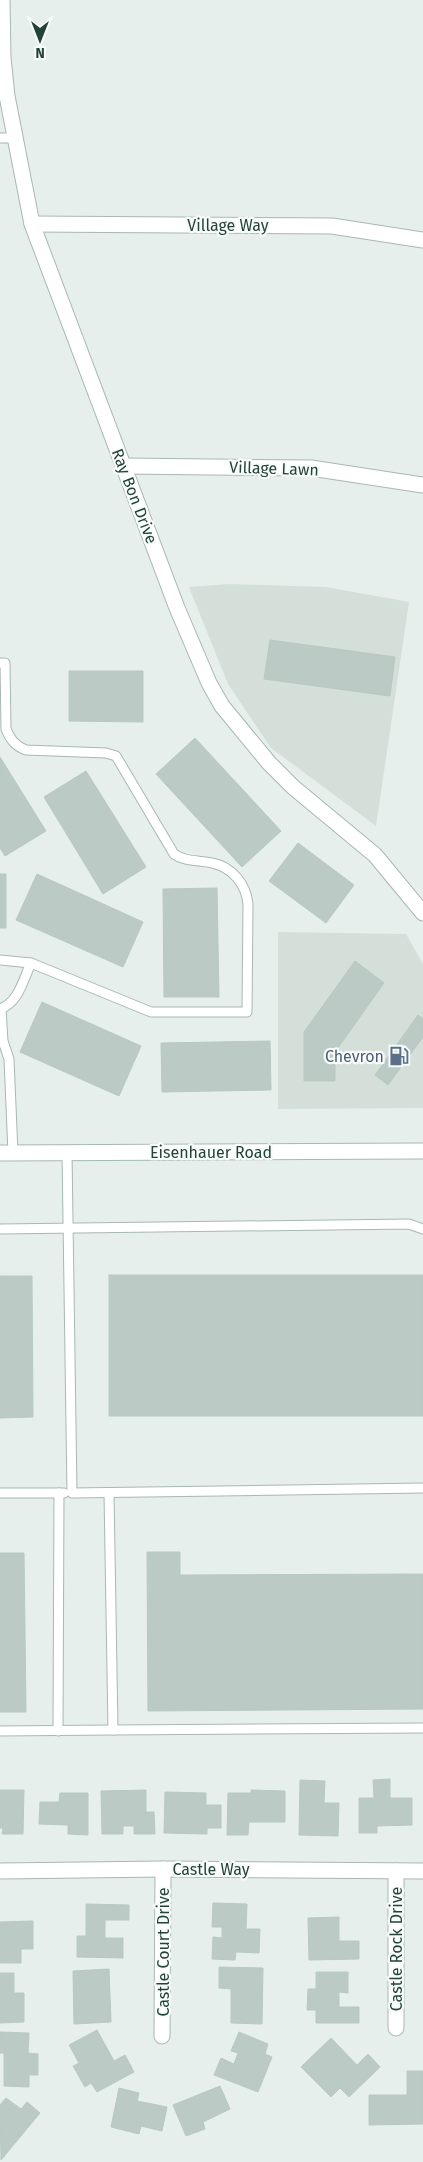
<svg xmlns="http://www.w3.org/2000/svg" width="423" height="2162" viewBox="0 0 423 2162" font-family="'Fira Sans',sans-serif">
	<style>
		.built { fill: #d4dfda }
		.building { fill: #bbcac4; stroke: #b8c9c2 }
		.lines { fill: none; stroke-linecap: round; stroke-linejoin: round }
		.service-casing { stroke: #a8b8b2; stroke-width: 11 }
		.minor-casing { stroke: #a8b8b2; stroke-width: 17 }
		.secondary-casing { stroke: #a4bbb3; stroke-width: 17 }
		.service { stroke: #fff; stroke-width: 9 }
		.minor { stroke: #fff; stroke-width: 15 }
		.secondary { stroke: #fff; stroke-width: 15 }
		.labels { text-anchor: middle; stroke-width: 4.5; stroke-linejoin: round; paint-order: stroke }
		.street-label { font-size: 16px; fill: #24423a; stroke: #f7fbf9 }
		.service-label { font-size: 16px; fill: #4e5e75; stroke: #f7fbf9; text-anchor: end }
	</style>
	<rect width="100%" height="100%" fill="#e6efeb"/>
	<g class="built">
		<path d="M229,584L326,587L409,602L376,826L271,748L228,684L189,587Z"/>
		<path d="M278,932L406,934L423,964V1108L278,1109Z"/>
	</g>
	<g class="building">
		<path d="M270,640L395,657L390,696L264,679Z"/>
		<path d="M69,671H143V722L69,721Z"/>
		<path d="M195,738L281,831L242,867L156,774Z"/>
		<path d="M0,757L46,831L5,856L0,848Z"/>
		<path d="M86,771L146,867L103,894L44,797Z"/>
		<path d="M298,843L354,885L326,923L269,881Z"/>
		<rect x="0" y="874" width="6" height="54"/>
		<path d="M37,874L143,922L123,967L16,920Z"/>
		<path d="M217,888L219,997H164L163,889Z"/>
		<path d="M355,961L384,983L335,1052V1081H304V1032Z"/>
		<path d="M42,1002L141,1046L119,1096L20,1052Z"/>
		<path d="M418,1015L423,1019V1037L388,1085L375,1075Z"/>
		<path d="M270,1041L271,1090L162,1092L161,1043Z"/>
		<rect x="109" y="1275" width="314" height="141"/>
		<path d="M0,1276H32L33,1417L0,1418Z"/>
		<path d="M147,1552H180V1575L423,1574V1709L148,1711Z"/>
		<path d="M0,1553H24L26,1712H0Z"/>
		<path d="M390,1779V1798H412V1825L377,1826V1833H359V1798H374L373,1780Z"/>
		<path d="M300,1780L325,1781L324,1803H339L338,1836L299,1835Z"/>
		<path d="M0,1790H24L23,1834H2L3,1828H0Z"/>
		<path d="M146,1790V1812H154L155,1834H134V1826H123V1834H102L101,1791Z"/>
		<path d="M251,1790L285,1791V1822H249L248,1835H227L228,1793H251Z"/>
		<path d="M165,1792L206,1793V1805H221V1828H207V1834L164,1833Z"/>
		<path d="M60,1793H88V1835L68,1834V1825L39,1824L40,1802H59Z"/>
		<path d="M213,1903L247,1904L246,1929H260L259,1953L236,1952L235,1960L212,1959L213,1937L222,1938V1927H212Z"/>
		<path d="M86,1904L129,1905V1920H105V1938H123V1958L77,1957V1936H86Z"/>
		<path d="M339,1917V1941H359V1959L309,1960L308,1918Z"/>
		<path d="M33,1921V1949H21V1963H0V1922Z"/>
		<path d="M219,1967L263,1968L262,2024L231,2023V1989L219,1988Z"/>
		<path d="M109,1969L111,2022L74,2024L73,1971Z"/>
		<path d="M316,1972H348V1993L339,1992V2007H359V2023H316V2010H307L308,1989H316Z"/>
		<path d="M0,1973H14V1993H24V2022L0,2023Z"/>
		<path d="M97,2030L114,2061L125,2055L134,2072L97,2092L91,2083L85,2087L73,2066L79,2063L69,2045Z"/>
		<path d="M0,2032L29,2033L28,2053L38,2054V2075H29V2087L4,2086V2053H0Z"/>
		<path d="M239,2032L268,2044L265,2054L272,2057L258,2092L214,2075L221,2058L234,2064L238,2053L231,2051Z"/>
		<path d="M331,2038L357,2065L368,2054L380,2067L349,2097L340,2088L331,2097L301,2067Z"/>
		<path d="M407,2071H423V2124L369,2125V2095H407Z"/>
		<path d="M220,2086L230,2109L203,2122L205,2129L186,2136L173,2105Z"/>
		<path d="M119,2088L139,2093L137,2101L167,2107L162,2131L141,2126L139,2134L111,2127Z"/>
		<path d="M6,2098L21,2109L27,2102L40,2113L1,2160L0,2105Z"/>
	</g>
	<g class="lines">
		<defs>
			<g id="service">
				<path d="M0,138H16"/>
				<path d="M0,663H5L6,729C10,739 15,746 26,750L106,753L116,756L174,854C185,862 199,860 212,863C232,867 246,884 248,904L247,1012H151L31,963L0,960"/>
				<path d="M0,1009C19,1002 23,980 31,963"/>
				<path d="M1,1009L3,1041L9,1059L13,1153"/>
				<path d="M67,1152L72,1493L423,1488"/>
				<path d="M0,1229L409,1224L423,1229"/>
				<path d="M0,1493H64"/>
				<path d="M109,1493L113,1730L423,1728"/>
				<path d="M0,1731L113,1730"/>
				<path d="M58,1731L59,1493"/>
			</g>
			<g id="minor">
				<path d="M2,0L3,58L7,96L32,224L177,608L209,683L222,706L269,763L293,787L375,855L423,913"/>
				<path d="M32,224L332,226L423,240"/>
				<path d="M124,466L311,468L423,485"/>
				<path d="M0,1871L163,1869L423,1871"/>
				<path d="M396,1871V2028"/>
				<path d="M162,2036L163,1869"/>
			</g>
			<path id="secondary" d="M0,1153L423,1151"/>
		</defs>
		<use href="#service" class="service-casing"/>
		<use href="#minor" class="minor-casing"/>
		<use href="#secondary" class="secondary-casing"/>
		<use href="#service" class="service"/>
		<use href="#minor" class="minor"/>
		<use href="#secondary" class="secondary"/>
	</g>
	<defs>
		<symbol id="fuel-bare" viewBox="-9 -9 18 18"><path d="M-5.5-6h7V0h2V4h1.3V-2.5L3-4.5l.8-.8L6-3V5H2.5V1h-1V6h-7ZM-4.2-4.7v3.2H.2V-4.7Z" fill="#5c6f8a" stroke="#f7fbf9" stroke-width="2.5" paint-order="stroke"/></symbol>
	</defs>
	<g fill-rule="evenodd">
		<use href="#fuel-bare" x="385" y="1042" width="28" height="28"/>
	</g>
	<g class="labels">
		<g class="street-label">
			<text x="228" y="231">Village Way</text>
			<text transform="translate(274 468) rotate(2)" y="6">Village Lawn</text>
			<text transform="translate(135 496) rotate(69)" y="6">Ray Bon Drive</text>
			<text x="211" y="1158">Eisenhauer Road</text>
			<text x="211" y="1875">Castle Way</text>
			<text transform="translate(396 1949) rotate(-90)" y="6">Castle Rock Drive</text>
			<text transform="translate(163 1952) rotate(-90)" y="6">Castle Court Drive</text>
		</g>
		<g class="service-label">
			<text x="384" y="1062">Chevron</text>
		</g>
	</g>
	<g transform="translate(40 40) rotate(180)" stroke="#f7fbf9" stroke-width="4" paint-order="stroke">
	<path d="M0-4L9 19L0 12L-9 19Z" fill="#24423a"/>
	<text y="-8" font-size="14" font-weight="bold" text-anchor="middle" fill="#24423a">N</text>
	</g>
</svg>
